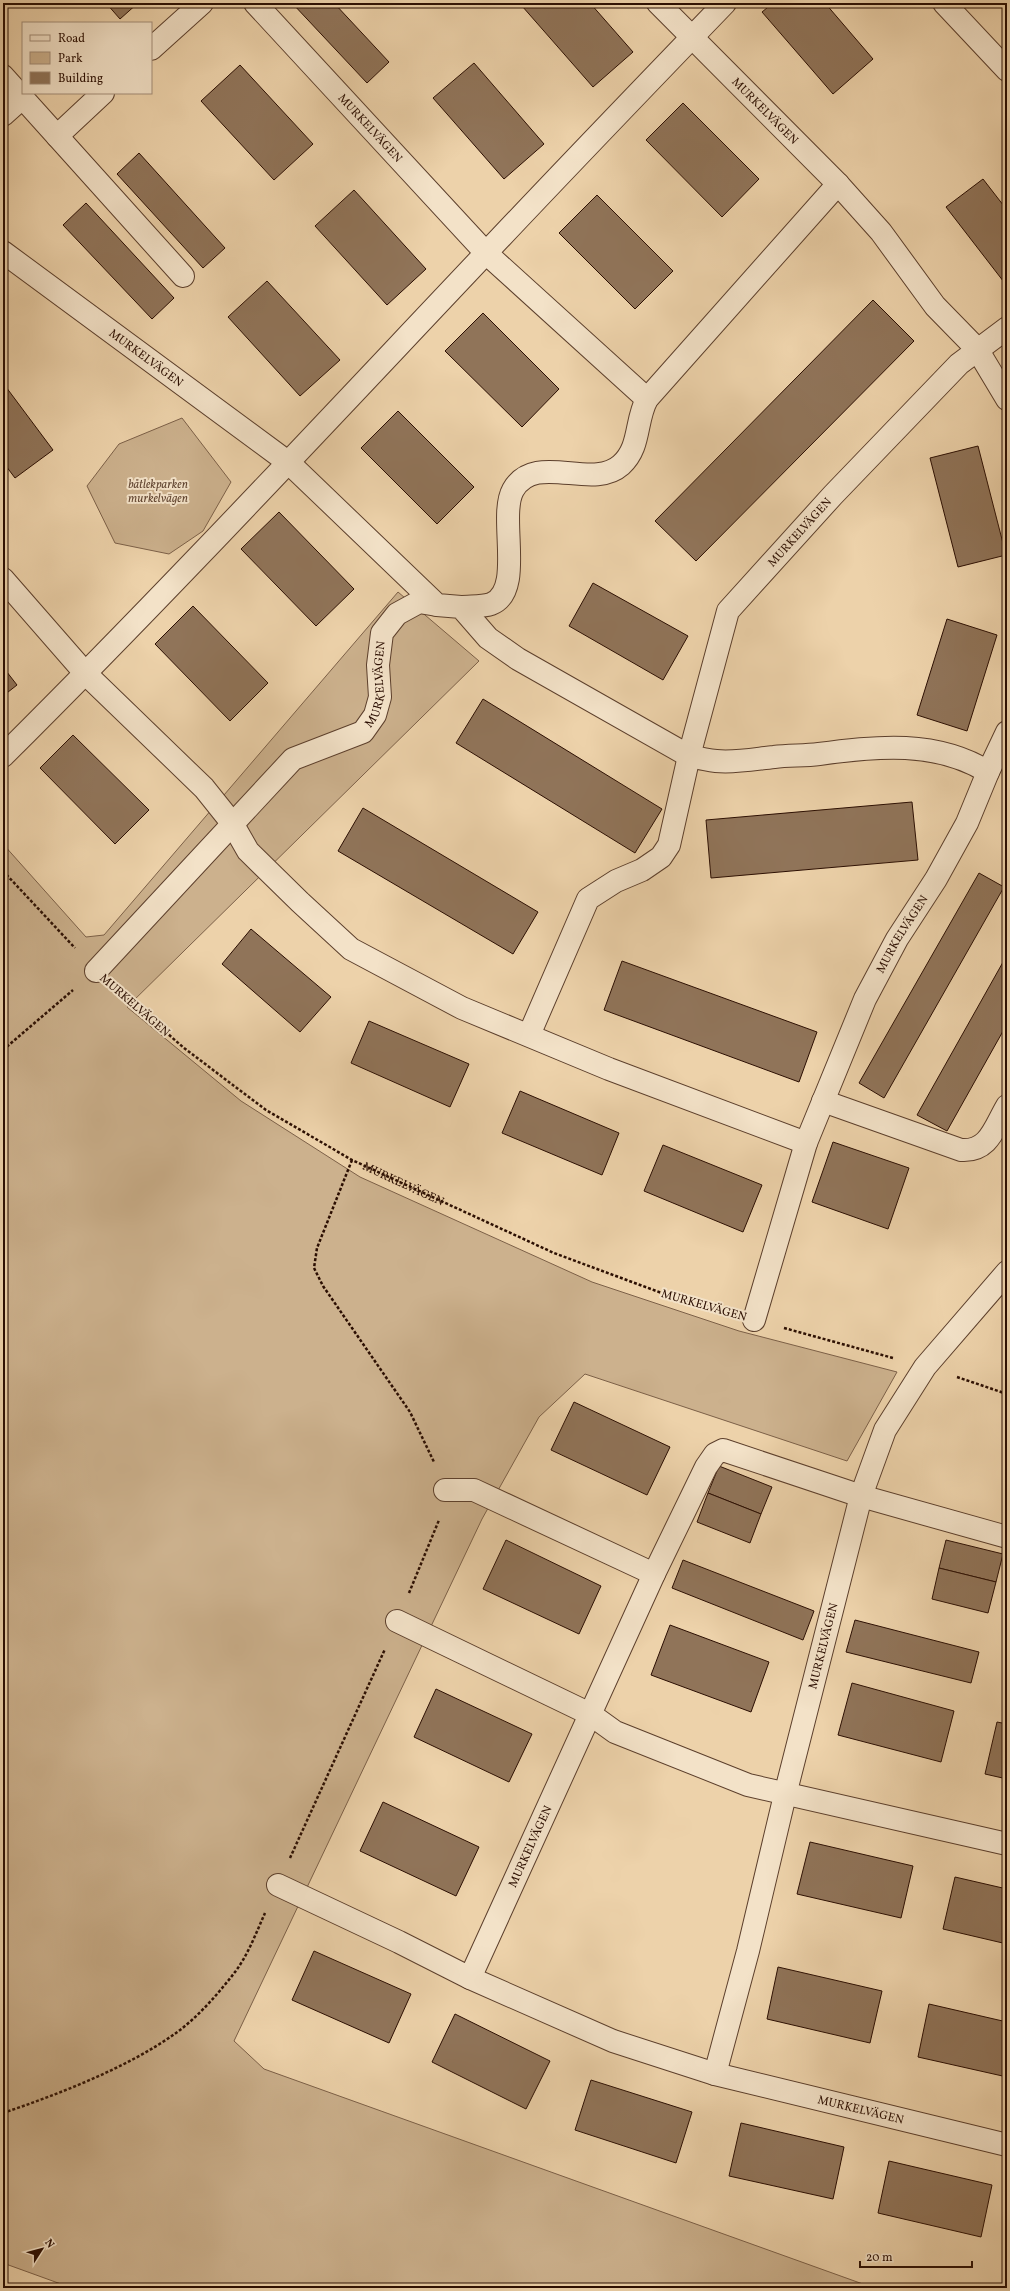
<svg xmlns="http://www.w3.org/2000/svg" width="1010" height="2291" viewBox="0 0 1010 2291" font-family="Vollkorn,serif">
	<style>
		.green { fill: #ccb18d; stroke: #7c6048 }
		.building { fill: #907459; stroke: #2b0e02 }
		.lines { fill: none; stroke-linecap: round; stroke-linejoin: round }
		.minor-casing { stroke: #5c3f2c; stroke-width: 24 }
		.path { stroke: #2b0e02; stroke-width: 2.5; stroke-dasharray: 3 2; stroke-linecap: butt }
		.minor { stroke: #f3e2c8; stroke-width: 22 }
		.labels { text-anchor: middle; stroke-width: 4; stroke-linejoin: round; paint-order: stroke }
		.street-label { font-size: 12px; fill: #2b0e02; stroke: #f3e2c8 }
		.park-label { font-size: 12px; font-style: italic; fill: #634733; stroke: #f3e2c8 }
	</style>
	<rect width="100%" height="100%" fill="#edd2aa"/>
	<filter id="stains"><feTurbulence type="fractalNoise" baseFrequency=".005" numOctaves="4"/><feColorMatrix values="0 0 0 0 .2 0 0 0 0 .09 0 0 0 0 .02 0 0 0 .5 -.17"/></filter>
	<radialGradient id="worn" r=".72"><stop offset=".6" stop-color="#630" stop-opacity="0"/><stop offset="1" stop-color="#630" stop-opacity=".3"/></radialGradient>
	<g class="green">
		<path d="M182,418L231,482L203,531L169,554L115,543L87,486L119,444Z"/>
		<path d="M398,592L479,661L127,1007L241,1101L360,1177L592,1282L739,1331L897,1372L847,1461L585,1374L539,1417L482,1519L234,2041L264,2069L874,2288H72L3,2263V844L86,937L104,935Z"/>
	</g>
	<g class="building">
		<path d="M106,3H138L120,19Z"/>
		<path d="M292,3H334L389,62L367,83Z"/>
		<path d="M526,3H590L633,52L593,87L522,6Z"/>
		<path d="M773,3H825L873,59L833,94L762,12Z"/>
		<path d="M474,63L544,144L504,179L433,98Z"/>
		<path d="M240,65L313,144L274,180L201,101Z"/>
		<path d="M683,103L759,179L722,217L646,140Z"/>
		<path d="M139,153L225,248L203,268L117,174Z"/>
		<path d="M983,179L1007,210V286L946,207Z"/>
		<path d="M354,190L426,269L387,305L315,226Z"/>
		<path d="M597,195L673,271L635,309L559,233Z"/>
		<path d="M86,203L174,298L152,319L63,225Z"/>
		<path d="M267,281L340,360L300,396L228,317Z"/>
		<path d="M873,300L914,341L696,561L655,521Z"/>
		<path d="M483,313L559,389L522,427L445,351Z"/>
		<path d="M3,383L53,450L15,478L3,462Z"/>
		<path d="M398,411L474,487L437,524L361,448Z"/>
		<path d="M978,446L1006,555L958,567L930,458Z"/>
		<path d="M279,512L354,589L316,626L241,549Z"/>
		<path d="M593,583L688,636L663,680L569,626Z"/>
		<path d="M193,606L268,683L230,721L155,644Z"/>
		<path d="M947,619L997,635L967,731L917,715Z"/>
		<path d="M3,667L17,685L3,696Z"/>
		<path d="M483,699L662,809L635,853L456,743Z"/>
		<path d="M73,735L149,810L115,844L40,768Z"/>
		<path d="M912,802L918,860L711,878L706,820Z"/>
		<path d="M363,808L538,912L513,954L338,851Z"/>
		<path d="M979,873L1004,887L884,1098L859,1083Z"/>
		<path d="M251,929L331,997L300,1032L222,964Z"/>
		<path d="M1007,955V1024L947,1131L917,1115Z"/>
		<path d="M622,961L817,1032L799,1082L604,1010Z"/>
		<path d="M369,1021L469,1064L450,1107L351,1063Z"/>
		<path d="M520,1091L619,1133L602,1175L502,1133Z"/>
		<path d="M833,1142L909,1168L888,1229L812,1202Z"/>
		<path d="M663,1145L762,1185L743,1232L644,1191Z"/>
		<path d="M574,1402L670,1447L647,1495L551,1450Z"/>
		<path d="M719,1466L772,1487L761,1514L708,1493Z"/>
		<path d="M708,1493L761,1514L750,1543L697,1522Z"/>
		<path d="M506,1540L601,1586L579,1634L483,1589Z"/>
		<path d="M946,1540L1003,1554L996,1582L939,1568Z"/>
		<path d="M683,1560L814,1611L803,1640L672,1588Z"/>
		<path d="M939,1568L996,1582L988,1613L932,1599Z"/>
		<path d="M855,1620L979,1652L971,1683L846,1652Z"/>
		<path d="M670,1625L769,1662L751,1712L651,1675Z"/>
		<path d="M852,1683L954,1711L941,1762L838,1735Z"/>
		<path d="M436,1689L532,1734L509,1782L414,1737Z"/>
		<path d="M997,1722L1007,1724V1779L985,1774Z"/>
		<path d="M383,1802L479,1847L456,1896L360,1851Z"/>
		<path d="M810,1842L913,1866L901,1918L797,1894Z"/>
		<path d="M955,1877L1007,1889V1944L943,1929Z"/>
		<path d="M314,1951L411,1994L389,2043L292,2000Z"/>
		<path d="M778,1967L882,1991L870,2043L767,2019Z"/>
		<path d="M929,2004L1007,2022V2077L918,2057Z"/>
		<path d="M455,2014L550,2061L526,2109L432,2062Z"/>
		<path d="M591,2080L692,2112L676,2163L575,2130Z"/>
		<path d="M741,2123L844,2147L833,2199L729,2176Z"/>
		<path d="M889,2161L992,2185L981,2237L878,2213Z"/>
	</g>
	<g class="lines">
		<defs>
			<g id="minor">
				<path id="s2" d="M255,3L486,253L647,399"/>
				<path id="s3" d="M658,3L838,184L881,232L935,306L977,349L1007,399"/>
				<path d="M944,3L1007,70"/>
				<path d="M151,49L202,3"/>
				<path d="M3,76L57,136L103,93"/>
				<path d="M3,115L22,98"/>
				<path d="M57,136L183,276"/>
				<path id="s4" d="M3,252L289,463L437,605L461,607L488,638L518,659L689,756C698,758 707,760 716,761C735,763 755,759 774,757C789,755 804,756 819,754C876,746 937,740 988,772L1007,732"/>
				<path id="s5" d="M3,579L86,674L204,788L232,823L248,851L300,902L351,949L462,1008L609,1069L806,1143L865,999L897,939L936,879L967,823L988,772"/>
				<path d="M461,607C470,606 483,607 491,604C525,591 498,517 513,490C535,451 592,491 621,465C641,447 635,421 647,399L838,184"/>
				<path d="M3,756C168,592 326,422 486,253C565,169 645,86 725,3"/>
				<path id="s6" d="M96,971L293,759L363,732L375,715L380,697L378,665L382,633L397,614L419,602L437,605"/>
				<path id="s7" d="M529,1035L588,899L616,881L642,870L661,857L669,845L689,756L728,611L833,495L959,364L1007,328"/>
				<path d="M823,1101L961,1150C989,1152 994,1128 1007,1106"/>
				<path d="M754,1320L806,1143"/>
				<path d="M445,1490H474L654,1574"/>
				<path d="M397,1621L590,1714L615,1732L748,1785L1007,1844"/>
				<path id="s8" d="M278,1885L399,1942L470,1978L654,1574L706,1467L715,1454L723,1450L861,1496L1007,1537"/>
				<path id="s9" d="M470,1978L613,2041L715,2074L748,1951L785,1795L861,1496L885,1430L925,1367L1007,1272"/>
				<path id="s10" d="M715,2074L1007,2145"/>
			</g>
		</defs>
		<use href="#minor" class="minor-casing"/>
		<g class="path">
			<path d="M3,871L75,948"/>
			<path id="s1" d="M120,992L184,1048L266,1110L352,1160L554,1253L667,1295L725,1312"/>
			<path d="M3,1050L73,990"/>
			<path d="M352,1160L317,1248L314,1268L323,1286L410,1412L434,1462"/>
			<path d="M784,1328L893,1358"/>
			<path d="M957,1377L1007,1394"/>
			<path d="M409,1593L439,1520"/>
			<path d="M290,1858L385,1649"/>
			<path d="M3,2113C59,2094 127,2068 176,2033C198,2017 218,1994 235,1972C248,1955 256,1933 265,1913"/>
		</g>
		<use href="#minor" class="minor"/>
	</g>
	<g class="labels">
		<g class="street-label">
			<text dy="4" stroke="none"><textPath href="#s3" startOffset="152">MURKELVÄGEN</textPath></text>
			<text dy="4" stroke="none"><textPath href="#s2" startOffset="170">MURKELVÄGEN</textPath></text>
			<text dy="4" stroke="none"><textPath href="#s4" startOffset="178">MURKELVÄGEN</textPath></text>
			<text dy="4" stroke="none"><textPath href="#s7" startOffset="595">MURKELVÄGEN</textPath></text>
			<text dy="4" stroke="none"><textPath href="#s6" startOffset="416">MURKELVÄGEN</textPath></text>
			<text dy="4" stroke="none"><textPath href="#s5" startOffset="1235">MURKELVÄGEN</textPath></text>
			<text transform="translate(135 1005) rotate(41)" y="4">MURKELVÄGEN</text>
			<text dy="4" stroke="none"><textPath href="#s1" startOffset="344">MURKELVÄGEN</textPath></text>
			<text transform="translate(704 1305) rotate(16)" y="4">MURKELVÄGEN</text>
			<text dy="4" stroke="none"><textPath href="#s9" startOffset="705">MURKELVÄGEN</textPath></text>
			<text dy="4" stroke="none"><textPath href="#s8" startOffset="358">MURKELVÄGEN</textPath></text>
			<text dy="4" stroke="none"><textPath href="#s10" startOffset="150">MURKELVÄGEN</textPath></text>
		</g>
		<g class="park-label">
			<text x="158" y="488">båtlekparken<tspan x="158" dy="14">murkelvägen</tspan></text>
		</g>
	</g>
	<rect width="1010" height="2291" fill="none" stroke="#edd2aa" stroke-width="16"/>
	<rect x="4" y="4" width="1002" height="2283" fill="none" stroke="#2b0e02" stroke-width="2"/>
	<rect x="8" y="8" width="994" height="2275" fill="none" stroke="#2b0e02"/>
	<rect x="22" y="22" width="130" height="72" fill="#f3e2c8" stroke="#a38d79"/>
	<rect x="30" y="35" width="20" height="6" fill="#f3e2c8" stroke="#a38d79"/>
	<text x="58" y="42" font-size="12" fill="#2b0e02">Road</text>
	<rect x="30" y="52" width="20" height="12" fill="#ccb18d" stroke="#a38d79"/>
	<text x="58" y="62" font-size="12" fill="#2b0e02">Park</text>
	<rect x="30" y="72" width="20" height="12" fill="#907459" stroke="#a38d79"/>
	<text x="58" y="82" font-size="12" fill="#2b0e02">Building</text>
	<g transform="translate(42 2249) rotate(54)" stroke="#f3e2c8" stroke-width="3" paint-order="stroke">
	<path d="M0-3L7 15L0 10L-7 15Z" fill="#2b0e02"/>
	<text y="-6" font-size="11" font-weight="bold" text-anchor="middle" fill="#2b0e02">N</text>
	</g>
	<path d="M860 2261v6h112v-6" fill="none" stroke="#2b0e02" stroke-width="2"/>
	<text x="866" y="2261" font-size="12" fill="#2b0e02" stroke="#f3e2c8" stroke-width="3" paint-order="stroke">20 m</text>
	<rect width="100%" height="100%" filter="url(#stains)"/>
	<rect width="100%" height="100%" fill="url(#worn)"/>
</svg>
